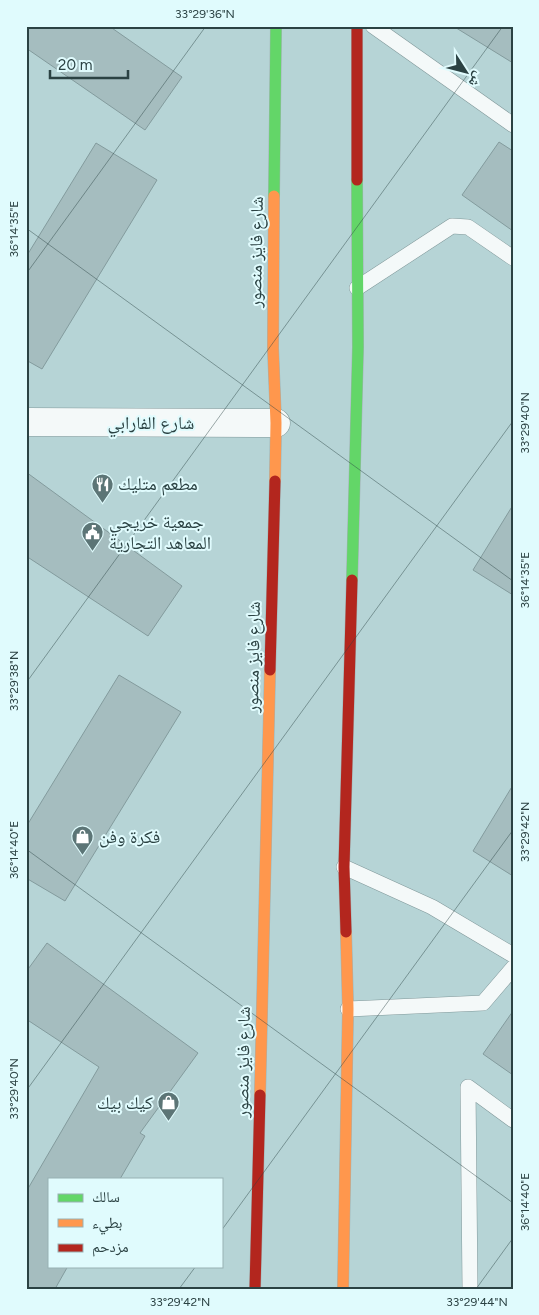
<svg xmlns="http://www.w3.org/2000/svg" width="539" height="1315" viewBox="0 0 539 1315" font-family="Figtree,'Noto Naskh Arabic',sans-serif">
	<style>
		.building { fill: #a5bdbf; stroke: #839b9d }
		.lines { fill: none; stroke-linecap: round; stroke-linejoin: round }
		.lane-casing { stroke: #80989a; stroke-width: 16 }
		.street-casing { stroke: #80989a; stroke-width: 29 }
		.fast-casing { stroke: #a1b2b3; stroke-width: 12 }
		.slow-casing { stroke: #a1b2b3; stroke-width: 12 }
		.jam-casing { stroke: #a1b2b3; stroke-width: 12 }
		.lane { stroke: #f4f9f9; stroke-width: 15 }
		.street { stroke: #f4f9f9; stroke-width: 28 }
		.fast { stroke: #63d668; stroke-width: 11 }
		.slow { stroke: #ff974d; stroke-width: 11 }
		.jam { stroke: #b3261e; stroke-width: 11 }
		.ticks { fill: none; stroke: #2b4243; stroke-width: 1; stroke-opacity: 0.45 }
		.labels { text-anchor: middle; stroke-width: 4; stroke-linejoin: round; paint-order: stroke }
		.street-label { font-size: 18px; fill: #2b4243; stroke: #e0fbfd }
		.poi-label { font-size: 18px; fill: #2b4243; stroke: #e0fbfd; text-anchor: start }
		.neatline { fill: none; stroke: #2b4243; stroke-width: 2 }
		.ticks-label { font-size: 12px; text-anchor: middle; fill: #2b4243 }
	</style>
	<rect width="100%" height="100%" fill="#b6d4d6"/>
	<g class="building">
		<path d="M26,26H109L182,77L145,130L26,48Z"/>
		<path d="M453,26H513V63Z"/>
		<path d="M499,142L513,151V231L462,195Z"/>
		<path d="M96,143L157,180L42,369L26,360V257Z"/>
		<path d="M26,472L182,586L148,636L26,556Z"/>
		<path d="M513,505V595L473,570Z"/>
		<path d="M119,675L181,712L65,901L26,878V827Z"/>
		<path d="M513,785V876L473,851Z"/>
		<path d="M47,943L198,1053L140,1133L145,1136L120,1179H49V1266H68L55,1289H26V1192L99,1067L26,1019V972Z"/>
		<path d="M513,1011V1075L483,1054Z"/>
	</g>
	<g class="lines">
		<defs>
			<g id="lane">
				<path d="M373,26L513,125"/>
				<path d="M357,288L452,226L468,227L513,258"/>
				<path d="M344,867L432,907L513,955"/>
				<path d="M348,1009L483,1003L513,968"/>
				<path d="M470,1289L468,1087L513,1120"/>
			</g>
			<path id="street" d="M26,422L276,423"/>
			<g id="fast">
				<path d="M274,196L276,26"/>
				<path d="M352,580L358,347L357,180"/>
			</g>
			<g id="slow">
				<path d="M274,196L273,348L276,423L275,481"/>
				<path d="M260,1095L270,670"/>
				<path d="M343,1289L348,1009L346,932"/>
			</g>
			<g id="jam">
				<path d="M357,26V180"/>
				<path d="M270,670L275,481"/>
				<path d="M346,932L344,867L352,580"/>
				<path d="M255,1289L260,1095"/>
			</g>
		</defs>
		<use href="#lane" class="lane-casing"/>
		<use href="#street" class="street-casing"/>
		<use href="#fast" class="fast-casing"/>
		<use href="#slow" class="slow-casing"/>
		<use href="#jam" class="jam-casing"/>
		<use href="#lane" class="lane"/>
		<use href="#street" class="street"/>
		<use href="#fast" class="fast"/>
		<use href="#slow" class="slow"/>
		<use href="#jam" class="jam"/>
	</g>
	<path class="ticks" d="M26,228L513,581M26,274L206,26M26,683L503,26M26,849L513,1203M26,1091L513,421M221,1231L513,830M179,1289L196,1266M476,1289L513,1238"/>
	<defs>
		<symbol id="restaurant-pin" viewBox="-11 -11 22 30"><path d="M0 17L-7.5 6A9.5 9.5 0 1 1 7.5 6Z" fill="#5c7576" stroke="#e0fbfd"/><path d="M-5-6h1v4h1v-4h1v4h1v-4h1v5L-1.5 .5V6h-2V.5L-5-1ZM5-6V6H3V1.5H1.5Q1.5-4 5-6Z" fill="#fff"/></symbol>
		<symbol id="civic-pin" viewBox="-11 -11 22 30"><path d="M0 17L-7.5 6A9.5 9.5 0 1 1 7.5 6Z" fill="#5c7576" stroke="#e0fbfd"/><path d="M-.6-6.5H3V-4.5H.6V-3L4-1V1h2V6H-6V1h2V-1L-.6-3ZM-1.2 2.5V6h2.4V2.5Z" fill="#fff"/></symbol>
		<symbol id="shop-pin" viewBox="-11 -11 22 30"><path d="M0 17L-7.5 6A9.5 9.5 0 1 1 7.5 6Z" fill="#5c7576" stroke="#e0fbfd"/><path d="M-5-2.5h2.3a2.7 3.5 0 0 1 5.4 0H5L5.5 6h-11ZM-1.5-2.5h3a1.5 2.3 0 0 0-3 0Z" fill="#fff"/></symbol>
	</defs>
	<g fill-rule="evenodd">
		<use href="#restaurant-pin" x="90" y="472" width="25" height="34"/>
		<use href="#civic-pin" x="80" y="520" width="25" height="34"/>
		<use href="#shop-pin" x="70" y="824" width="25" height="34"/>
		<use href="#shop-pin" x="156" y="1090" width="25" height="34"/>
	</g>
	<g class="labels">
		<g class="street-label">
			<text transform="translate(256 252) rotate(-89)" y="6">شارع فايز منصور</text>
			<text x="151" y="429">شارع الفارابي</text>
			<text transform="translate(253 657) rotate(-89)" y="6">شارع فايز منصور</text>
			<text transform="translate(243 1062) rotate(-89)" y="6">شارع فايز منصور</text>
		</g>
		<g class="poi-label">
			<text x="118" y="490">مطعم متليك</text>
			<text x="109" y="528">جمعية خريجي<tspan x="109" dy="21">المعاهد التجارية</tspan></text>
			<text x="99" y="843">فكرة وفن</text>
			<text x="153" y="1109" text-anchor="end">كيك بيك</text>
		</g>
	</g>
	<rect width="539" height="1315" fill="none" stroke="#e0fbfd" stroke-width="55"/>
	<rect x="48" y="1178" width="175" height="90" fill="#e0fbfd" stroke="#98b1b3"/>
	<rect x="58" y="1194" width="25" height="8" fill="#63d668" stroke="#98b1b3"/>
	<text x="92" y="1202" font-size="15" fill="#2b4243">سالك</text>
	<rect x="58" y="1219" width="25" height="8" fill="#ff974d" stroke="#98b1b3"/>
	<text x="92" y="1228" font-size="15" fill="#2b4243">بطيء</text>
	<rect x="58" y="1244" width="25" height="8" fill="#b3261e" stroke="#98b1b3"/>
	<text x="92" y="1252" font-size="15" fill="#2b4243">مزدحم</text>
	<g transform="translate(466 72) rotate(126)" stroke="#e0fbfd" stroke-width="4" paint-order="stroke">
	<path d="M0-4L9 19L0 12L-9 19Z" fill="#2b4243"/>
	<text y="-8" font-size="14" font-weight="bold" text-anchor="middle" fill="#2b4243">ش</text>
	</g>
	<path d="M50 70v8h78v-8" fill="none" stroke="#2b4243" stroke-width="2.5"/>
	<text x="58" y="70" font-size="15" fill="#2b4243" stroke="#e0fbfd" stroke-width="4" paint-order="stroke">20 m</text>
	<rect x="28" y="28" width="484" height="1260" class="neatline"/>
	<g class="ticks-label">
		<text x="205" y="18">33°29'36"N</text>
		<text transform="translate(14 229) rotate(-90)" y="4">36°14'35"E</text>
		<text transform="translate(525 423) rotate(-90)" y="4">33°29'40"N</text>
		<text transform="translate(525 580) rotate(-90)" y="4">36°14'35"E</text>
		<text transform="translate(14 681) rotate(-90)" y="4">33°29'38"N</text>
		<text transform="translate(525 832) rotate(-90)" y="4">33°29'42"N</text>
		<text transform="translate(14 850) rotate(-90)" y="4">36°14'40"E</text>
		<text transform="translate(14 1089) rotate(-90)" y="4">33°29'40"N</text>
		<text transform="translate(525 1202) rotate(-90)" y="4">36°14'40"E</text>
		<text x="180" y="1306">33°29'42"N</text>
		<text x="477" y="1306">33°29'44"N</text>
	</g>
</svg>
